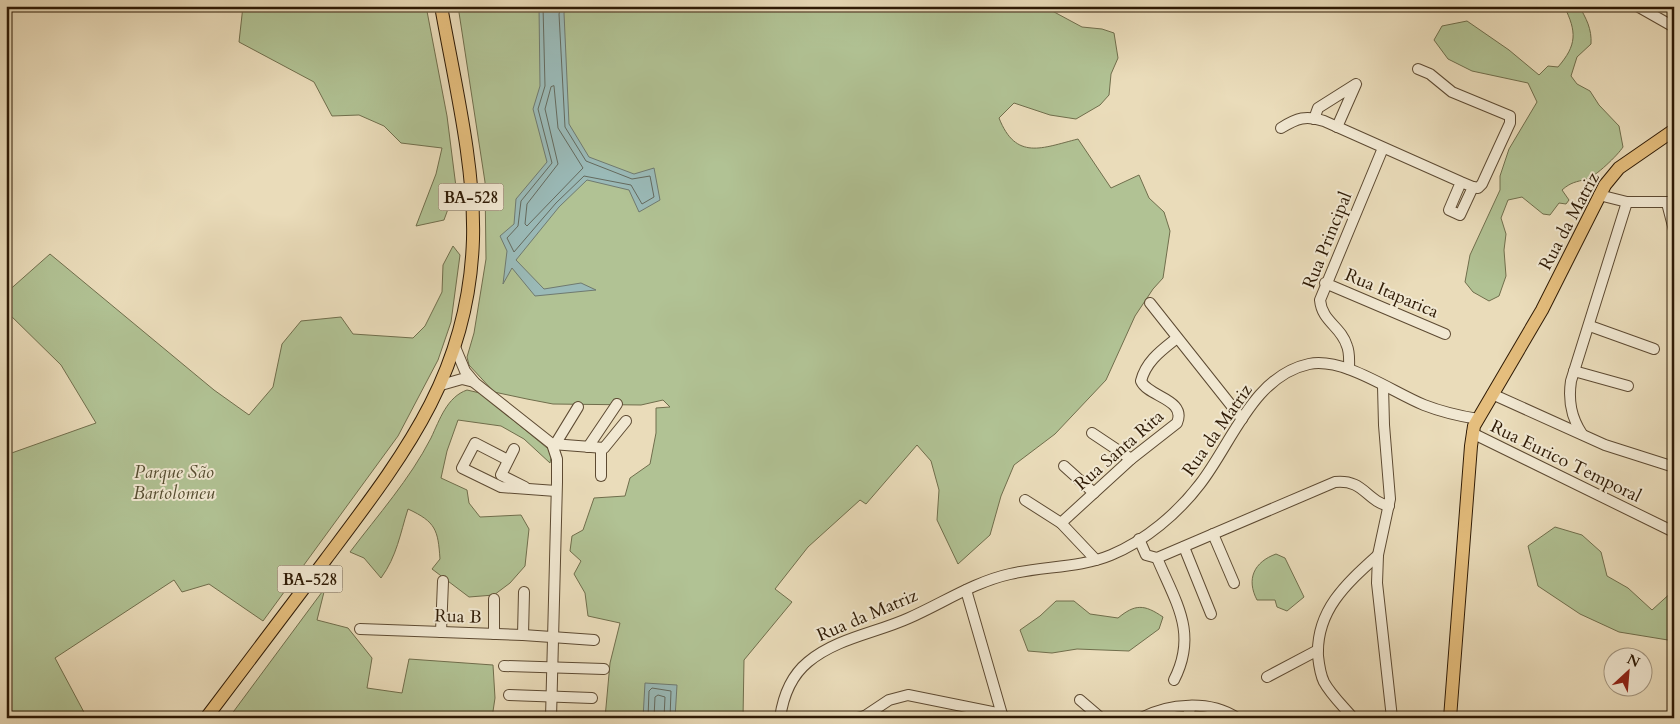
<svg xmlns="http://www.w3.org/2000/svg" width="1680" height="724" viewBox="0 0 1680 724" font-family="Cardo,serif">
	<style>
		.green { fill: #b1c294; stroke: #706e4c }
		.water { fill: #9abab8; stroke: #6f7a70 }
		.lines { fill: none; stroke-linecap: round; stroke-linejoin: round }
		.shore { stroke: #646a5e; stroke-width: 1 }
		.minor-casing { stroke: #5d4a32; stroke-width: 12 }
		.major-casing { stroke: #2e1a05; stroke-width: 14 }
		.minor { stroke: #f1e8d2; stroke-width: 10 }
		.major { stroke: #e5be7d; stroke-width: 12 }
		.labels { text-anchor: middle; stroke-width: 4; stroke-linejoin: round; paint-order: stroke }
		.shield { fill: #f1e8d2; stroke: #685842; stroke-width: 1 }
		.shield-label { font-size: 16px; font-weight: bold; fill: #2e1a05 }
		.street-label { font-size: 18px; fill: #2e1a05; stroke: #f1e8d2 }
		.park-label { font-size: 18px; font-style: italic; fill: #554c30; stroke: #f1e8d2 }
	</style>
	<rect width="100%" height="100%" fill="#eadcba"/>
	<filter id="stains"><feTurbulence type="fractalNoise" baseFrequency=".004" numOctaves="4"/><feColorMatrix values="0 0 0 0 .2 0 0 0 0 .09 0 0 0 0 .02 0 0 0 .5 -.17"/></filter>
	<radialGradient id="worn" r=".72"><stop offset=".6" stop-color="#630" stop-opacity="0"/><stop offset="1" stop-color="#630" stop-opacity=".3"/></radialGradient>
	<g class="green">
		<path d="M243,6H426L447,116L456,187L444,220L416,226L436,174L442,148L401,143L384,126L359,115L332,116L314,82L239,42Z"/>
		<path d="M458,6H1043L1082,27L1102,29L1114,33L1118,58L1111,74L1109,95L1100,105L1076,119L1050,115L1014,103L999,118C1016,161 1042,148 1078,139L1111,188L1139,175L1149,198L1164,212L1170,231L1163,278L1153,289L1135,316L1106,380L1055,434L1014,465L1001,496L990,535L958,564L937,520L939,490L931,461L917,445L866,504L860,500L808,547L775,589L792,602L744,660L743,718H605L610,663L620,623L588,616L585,593L574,574L581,561L570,551L572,536L583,530L594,498L625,496L630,478L650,464L656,433V408L670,407L663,400L641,405L553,404L527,399L494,392L469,365L467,357L474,333L486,259L485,182Z"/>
		<path d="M1564,6H1579C1586,18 1592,29 1591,44L1577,57L1571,76L1577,84L1590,91L1599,105L1619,126L1623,147C1618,155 1595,177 1587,179C1576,182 1571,182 1562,190L1569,200L1566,204L1559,203L1550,215L1543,214L1522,197L1508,200L1501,218L1506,234L1504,250L1506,276L1499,296L1489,301L1473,292L1465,282L1470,255L1500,190V176L1509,149L1537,102L1528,83L1472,71L1448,59L1434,40L1442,26L1467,21L1509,50L1539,75L1548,66L1558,67C1577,45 1577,32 1564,6Z"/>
		<path d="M453,246L460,255L451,322L438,360L398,436L263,621L209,584L182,592L174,580L55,658L86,716L83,718H6V455L96,423L61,365L6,311V293L50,254L214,390L249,415L273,387L282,344L301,321L341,317L353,334L413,338L425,326L442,292L443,265Z"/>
		<path d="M467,390L480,393L552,452L550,463L524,439L501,426L458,420L447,451L441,478L467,490L469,503L480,517L521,515L529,529L525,566L510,583L494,595L469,597L432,569L440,559C438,530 436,522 408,509C400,534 397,556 381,578L364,558L350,552C378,515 410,479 431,438C440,419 447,397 467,390Z"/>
		<path d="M1555,527L1582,535L1601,552L1607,576L1628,588L1652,610L1674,590V641L1619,632L1580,614L1538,586L1528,546Z"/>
		<path d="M1276,554L1285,558L1304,597L1287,611L1277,607L1275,600H1257C1246,579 1254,562 1276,554Z"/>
		<path d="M325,588L317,620L348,628L372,658L367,688L402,693L409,659L493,665L495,698L492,718H231V715Z"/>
		<path d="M1056,601H1074L1090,614L1118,618C1135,604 1144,604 1163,617L1159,629L1129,651L1077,649L1052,653L1028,651L1020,630L1040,616Z"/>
	</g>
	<g class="water">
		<path d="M539,6H567L564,13L569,124L589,157L634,174L654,168L660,200L639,212L629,190L587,180L559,207L516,260L544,289L581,283L596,290L535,296L512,268L503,284L507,251L500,236L514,224L516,199L547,162L533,109L540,86Z"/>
		<path d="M645,683L677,685L675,718H643Z"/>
	</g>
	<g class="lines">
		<g class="shore">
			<path d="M543,6L545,86L538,109L552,163L521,201L518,226L507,238L514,252L556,203L584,176L631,185L642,204L654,197L650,176L632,179L586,161L565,127L559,14L561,6"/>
			<path d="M554,86L558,128L583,168L527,226L525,224L527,204L558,164L545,109L551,87Z"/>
			<path d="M648,718L649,691L652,688L671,691L670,718"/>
			<path d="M654,718L655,697L658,695L665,697L664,718"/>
		</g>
		<defs>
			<g id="minor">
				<path d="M1637,6L1674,27"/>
				<path d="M1418,69L1430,74L1452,92L1510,116V123L1482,184L1478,188L1473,187"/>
				<path d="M1314,119L1318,108L1356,84L1337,127"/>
				<path d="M1281,128C1297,118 1306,115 1324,121L1461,182L1473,187L1460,215L1449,210L1461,182"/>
				<path d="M1599,195L1627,202H1674"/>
				<path d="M1667,203L1674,230"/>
				<path d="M1325,283L1445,334"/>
				<path d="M1150,303L1242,419"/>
				<path d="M1590,326L1654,349"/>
				<path d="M455,347L465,371L475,383L552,444L557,459V482L551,718"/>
				<path d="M1349,369C1349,362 1350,353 1347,346C1341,326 1322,322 1320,300L1383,148"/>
				<path d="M1574,371L1628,386"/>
				<path d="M441,385L462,379L474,382"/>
				<path d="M1383,386L1384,425L1390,499L1378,555L1377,583L1392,718"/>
				<path d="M1492,394L1605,445L1674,467"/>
				<path d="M1092,433L1131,459"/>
				<path d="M1472,433L1674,532"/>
				<path d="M1582,434C1571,417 1568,401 1571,381L1627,202"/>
				<path d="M556,443L578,407"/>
				<path d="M552,444L604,448L626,421"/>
				<path d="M588,447L617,404"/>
				<path d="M514,449L501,475L525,487"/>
				<path d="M508,460L475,443L462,468L501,487L556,491"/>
				<path d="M1064,466L1094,493"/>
				<path d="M601,476V449"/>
				<path d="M1025,500L1061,523L1096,560"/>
				<path d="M1061,523L1131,459L1177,423C1187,399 1148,397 1141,381C1146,361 1162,350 1177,338"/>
				<path d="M1213,534L1234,583"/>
				<path d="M1139,539L1146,555L1157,558L1335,482C1364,479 1366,501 1389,506"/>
				<path d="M1184,547L1211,614"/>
				<path d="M1157,558C1176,603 1198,633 1174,680"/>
				<path d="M966,590L1003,718"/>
				<path d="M360,629L523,635L594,640"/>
				<path d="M441,632L443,581"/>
				<path d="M494,634V599"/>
				<path d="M523,635L524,592"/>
				<path d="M504,666L604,669"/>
				<path d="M1267,677L1318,650"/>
				<path d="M509,695L592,698"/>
				<path d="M1080,700L1101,718"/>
				<path d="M865,716L889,700L908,695L1002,714"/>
				<path d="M780,718C783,697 791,676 808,662C837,638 876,633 909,618C943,603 974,582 1010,574C1043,566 1080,568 1111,555C1145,541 1178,513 1200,484C1232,443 1253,376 1309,364C1344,357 1392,392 1424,405C1442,412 1459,416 1478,419"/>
				<path d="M857,718L865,716L892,718"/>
				<path d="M1141,718C1169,703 1210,700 1237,718"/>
				<path d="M1187,718L1191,706"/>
				<path d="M1353,718C1344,707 1331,695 1324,682C1320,674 1319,665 1318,656C1316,610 1347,583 1378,555"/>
			</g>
			<g id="major">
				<path d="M206,718C246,665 286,612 326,559C403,456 469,374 473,239C475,165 454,80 441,6"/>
				<path d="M1450,718L1471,446L1474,426L1542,310L1605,185L1619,168L1674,130"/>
			</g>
		</defs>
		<use href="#minor" class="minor-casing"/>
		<use href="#major" class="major-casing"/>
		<use href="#minor" class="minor"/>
		<use href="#major" class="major"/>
	</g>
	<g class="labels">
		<g class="shield">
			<rect x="438.5" y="183.5" width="65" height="27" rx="4"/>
			<rect x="277.5" y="565.5" width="65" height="27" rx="4"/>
		</g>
		<g class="shield-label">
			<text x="471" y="203">BA-528</text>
			<text x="310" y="585">BA-528</text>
		</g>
		<g class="street-label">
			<text transform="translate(1569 221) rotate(-62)" y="6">Rua da Matriz</text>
			<text transform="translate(1327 240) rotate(-68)" y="6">Rua Principal</text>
			<text transform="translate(1392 293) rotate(23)" y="6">Rua Itaparica</text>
			<text transform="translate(1217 430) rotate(-55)" y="6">Rua da Matriz</text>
			<text transform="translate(1119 450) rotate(-41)" y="6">Rua Santa Rita</text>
			<text transform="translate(1566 461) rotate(26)" y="6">Rua Eurico Temporal</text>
			<text transform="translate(867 615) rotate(-23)" y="6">Rua da Matriz</text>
			<text transform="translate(458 616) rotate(2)" y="6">Rua B</text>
		</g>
		<g class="park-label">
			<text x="174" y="478">Parque São<tspan x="174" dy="21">Bartolomeu</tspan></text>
		</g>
	</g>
	<rect width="1680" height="724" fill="none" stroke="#eadcba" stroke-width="25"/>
	<rect x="8" y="8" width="1665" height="709" fill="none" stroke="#2e1a05" stroke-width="2.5"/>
	<rect x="12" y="12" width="1655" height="699" fill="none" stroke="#2e1a05"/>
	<g transform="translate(1628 672) rotate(26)"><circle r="24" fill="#f1e8d2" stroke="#a39680"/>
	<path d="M0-4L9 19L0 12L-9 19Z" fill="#8f2418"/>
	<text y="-8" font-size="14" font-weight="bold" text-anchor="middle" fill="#2e1a05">N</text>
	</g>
	<rect width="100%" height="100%" filter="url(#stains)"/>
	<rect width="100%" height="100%" fill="url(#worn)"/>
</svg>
